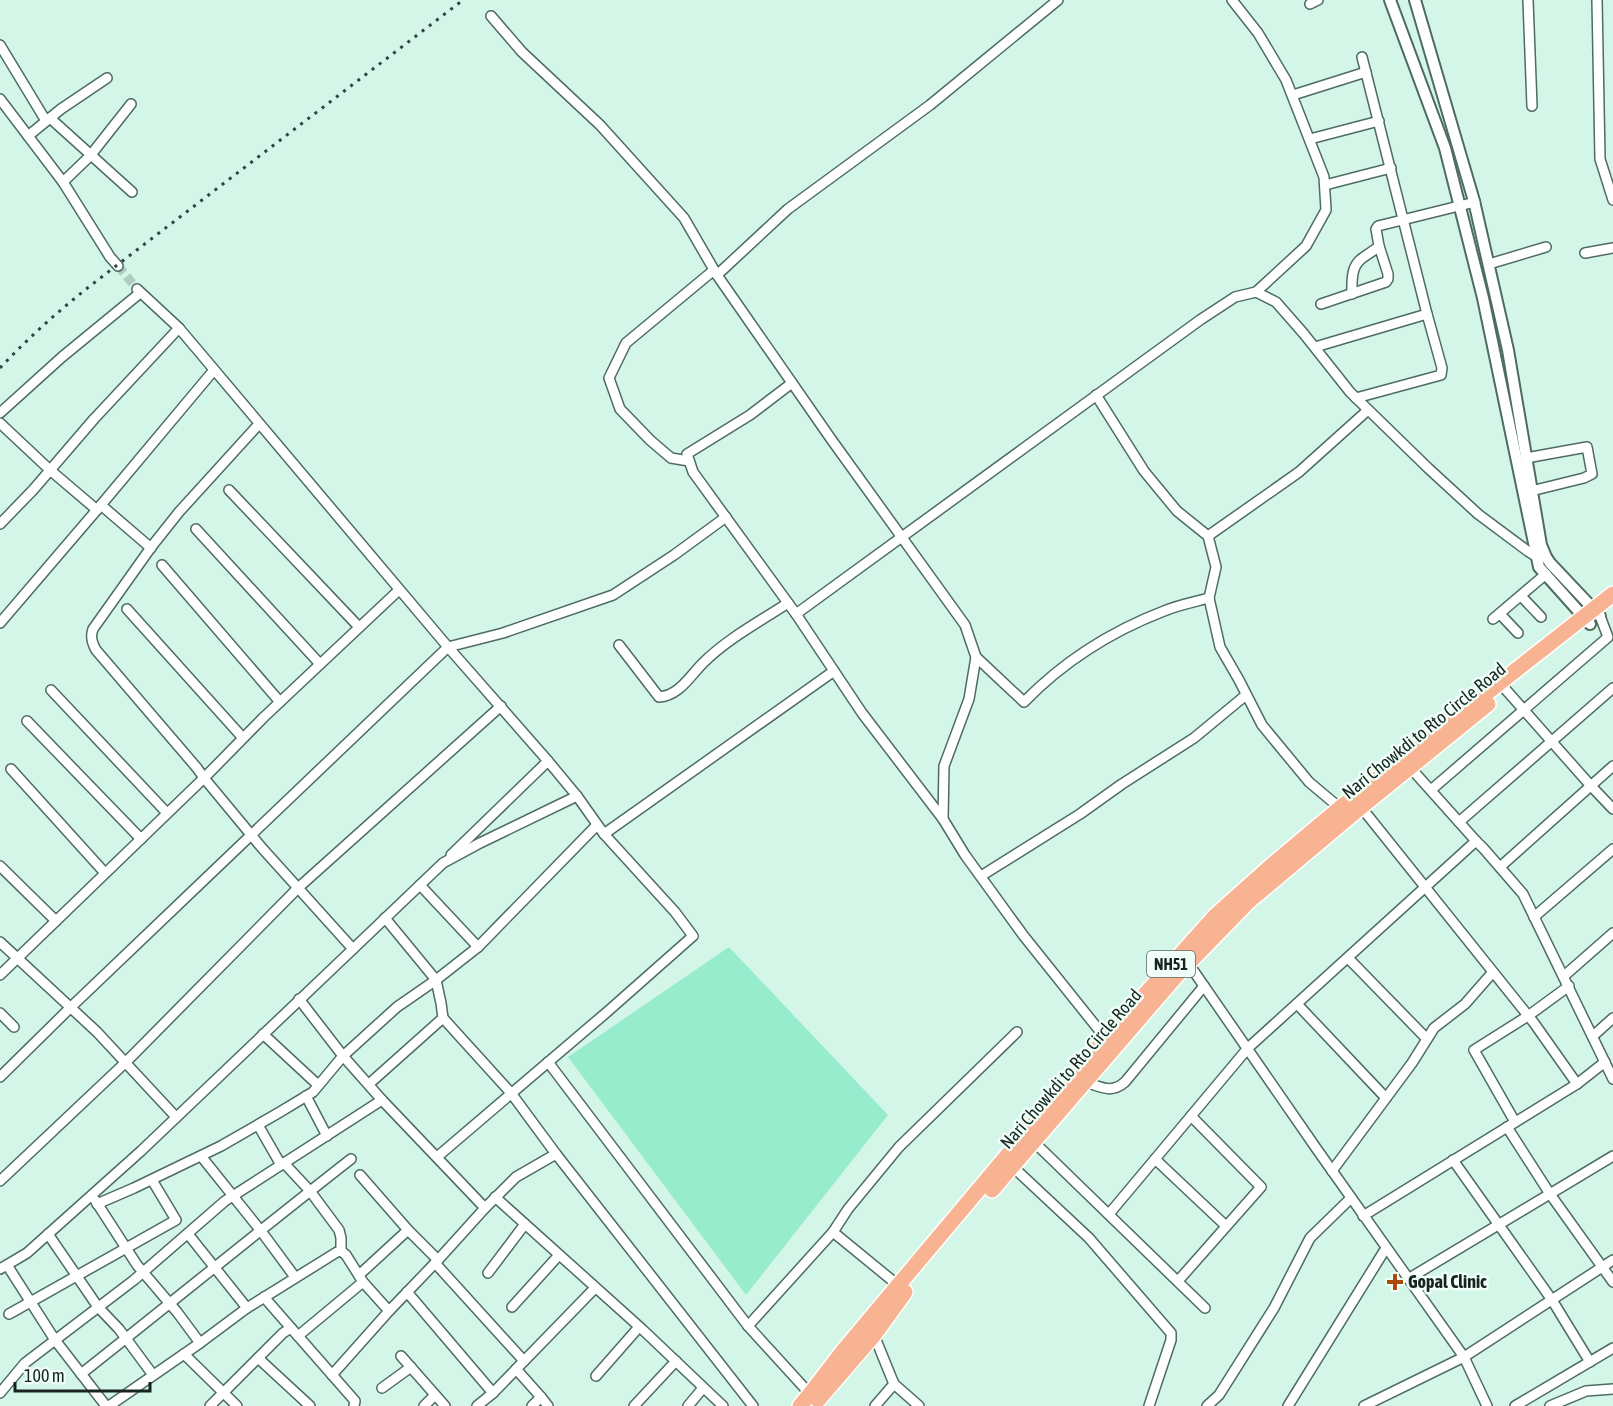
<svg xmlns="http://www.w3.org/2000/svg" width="1613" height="1406" viewBox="0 0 1613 1406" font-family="'Asap Condensed',sans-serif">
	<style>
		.green { fill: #97ecce }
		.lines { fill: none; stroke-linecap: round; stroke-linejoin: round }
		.minor-tunnel { stroke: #aeccc0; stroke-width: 9; stroke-dasharray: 9 4.5; stroke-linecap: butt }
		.minor-casing { stroke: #4e6c60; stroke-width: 12 }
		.tertiary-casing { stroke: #4e6c60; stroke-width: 14 }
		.trunk-casing { stroke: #fff; stroke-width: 18 }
		.minor { stroke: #fff; stroke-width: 9 }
		.tertiary { stroke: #fff; stroke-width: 10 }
		.trunk { stroke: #f8b492; stroke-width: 15 }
		.rail { stroke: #33433d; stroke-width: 3; stroke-dasharray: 3 6; stroke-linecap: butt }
		.poi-dot { fill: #ac4b09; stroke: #f0fef8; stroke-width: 2 }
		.labels { text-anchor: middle; stroke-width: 5; stroke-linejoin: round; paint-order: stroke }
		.shield { fill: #f0fef8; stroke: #586560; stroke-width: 1.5 }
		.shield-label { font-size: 16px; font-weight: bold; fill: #17241f }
		.street-label { font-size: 18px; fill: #17241f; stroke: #f0fef8 }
		.poi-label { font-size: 18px; font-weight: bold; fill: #17241f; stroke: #f0fef8; text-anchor: start }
	</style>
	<rect width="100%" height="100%" fill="#d4f6e8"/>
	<path class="green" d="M729,947L888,1115L746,1295L568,1057Z"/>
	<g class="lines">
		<path class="minor-tunnel" d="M118,266L137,289"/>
		<defs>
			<g id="minor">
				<path d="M1232,0L1258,33L1286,80L1324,177L1326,210L1306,246L1256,292"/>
				<path d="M1528,0L1532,106"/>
				<path d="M1597,0L1600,159L1613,200"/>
				<path d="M1310,4L1318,0"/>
				<path d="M491,16L522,52L600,125L684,218L717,275L788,209L930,105L1058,0"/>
				<path d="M0,45L46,121"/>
				<path d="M1362,57L1427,314"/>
				<path d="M1293,95L1366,72"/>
				<path d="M0,99L63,182L110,257L118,266"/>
				<path d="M50,118L132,192"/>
				<path d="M28,136L61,109L107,78"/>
				<path d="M1310,139L1379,121"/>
				<path d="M63,182L90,156L131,104"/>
				<path d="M1325,185L1391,168"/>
				<path d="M1585,253L1613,248"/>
				<path d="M1489,264L1546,247"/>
				<path d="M717,275L831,439L965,625L976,657L969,699L944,766L943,819L965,855L1023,935L1107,1040"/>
				<path d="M137,289L179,328L448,647L548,761L577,796L604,834L675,912L693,936L607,1012L437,1157"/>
				<path d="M1352,294C1352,283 1351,269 1359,261C1365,255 1373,252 1379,246L1376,229L1378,226L1475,202"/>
				<path d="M1321,304L1386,282L1388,279V274L1379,246"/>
				<path d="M1315,347L1427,314L1442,368L1441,375L1356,398"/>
				<path d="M792,383L750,415L687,454L693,472L796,614L862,713L943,819"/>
				<path d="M1096,395L1144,471L1177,511L1208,536L1216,567L1209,598L1220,647L1239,680L1262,725L1309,782L1340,808"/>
				<path d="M0,413L62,357L140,293"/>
				<path d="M0,423L50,470L97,510"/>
				<path d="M259,424L179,512L152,546L93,629C90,637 92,643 96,650L197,768L204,778L264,717L399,590"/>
				<path d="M1526,458L1587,447L1592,474L1584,478L1527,492"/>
				<path d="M689,461L671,458L650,440L620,409L609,378L626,343L714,270"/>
				<path d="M229,490L359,627"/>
				<path d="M101,505L151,548"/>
				<path d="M0,524L33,490L94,419L179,328"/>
				<path d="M196,529L320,664"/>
				<path d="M1208,536L1299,472L1368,410"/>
				<path d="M162,565L280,702"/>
				<path d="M1521,596L1541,617"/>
				<path d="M127,609L243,738"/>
				<path d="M796,614L1200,320L1235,297L1256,292L1276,302L1304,334L1350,392L1428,468L1478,514L1529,552L1537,557H1540"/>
				<path d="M1500,614L1518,633"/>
				<path d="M1493,619L1546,574"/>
				<path d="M0,623L101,505L214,370"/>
				<path d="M619,645L659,697C679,696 690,676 703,663C727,639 759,622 788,603"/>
				<path d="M976,657L1024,702C1063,662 1112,631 1164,611C1178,605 1194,602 1209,598"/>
				<path d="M1499,682L1591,786L1613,809"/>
				<path d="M51,690L167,813"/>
				<path d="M27,721L141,839"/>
				<path d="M1408,765L1476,841L1484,849L1523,894L1613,1079"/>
				<path d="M11,769L105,873"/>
				<path d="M1431,790L1607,638L1608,637L1600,616"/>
				<path d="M1361,807L1534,1023L1577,1084L1605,1062"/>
				<path d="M1459,822L1613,688"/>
				<path d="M604,834L834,671"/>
				<path d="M451,855L548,761"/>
				<path d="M0,866L56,921"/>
				<path d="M1500,867L1613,766"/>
				<path d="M981,876L1080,814L1122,784L1194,738L1246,695"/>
				<path d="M420,885L478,947"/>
				<path d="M1534,917L1613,849"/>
				<path d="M0,942L97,1032L176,1117"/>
				<path d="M353,949L443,863L480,843L577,796"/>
				<path d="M1348,958L1427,1039"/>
				<path d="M1186,960L1316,1148L1464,1357L1613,1260"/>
				<path d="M0,975L204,778L262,848L353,949L141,1151L27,1253L0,1269"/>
				<path d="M1564,976L1613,933"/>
				<path d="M299,999L343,1056L397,1007L436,980L478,947L597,825"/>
				<path d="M1297,1004L1386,1098"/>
				<path d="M0,1013L14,1027"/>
				<path d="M443,1018L511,1093L556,1154"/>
				<path d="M263,1034L318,1085"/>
				<path d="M1593,1036L1613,1018"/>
				<path d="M548,1062L748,1326L810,1394"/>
				<path d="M0,1077L70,1008L448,647L503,633L613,595L674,555L726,517"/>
				<path d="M1085,1082C1102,1087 1111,1094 1125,1082L1204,986"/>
				<path d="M369,1084L443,1018L441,1003L436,980L385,918"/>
				<path d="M306,1096L327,1136"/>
				<path d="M1515,1122L1474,1050L1528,1016L1569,986"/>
				<path d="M258,1125L281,1165"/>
				<path d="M1507,1127L1550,1194L1613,1282"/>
				<path d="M1034,1142L1205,1308"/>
				<path d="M201,1156L261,1231L295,1277"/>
				<path d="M1155,1159L1226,1226"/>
				<path d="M1453,1160L1552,1300L1590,1362"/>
				<path d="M284,1163L310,1191L339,1230L341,1238V1251"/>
				<path d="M1012,1166L1089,1238L1171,1333V1340L1149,1406"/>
				<path d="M1332,1171L1412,1063L1434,1028L1465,1004L1493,972"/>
				<path d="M360,1175L408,1230L438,1260"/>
				<path d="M0,1181L126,1062L298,888L501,706"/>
				<path d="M495,1197L643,1330L723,1406"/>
				<path d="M95,1200L137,1265L177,1312L200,1343"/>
				<path d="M97,1204L134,1188L221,1146L280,1112L313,1092L343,1056L382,1100L485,1208"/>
				<path d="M1109,1214L1248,1048L1476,841"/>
				<path d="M1363,1216L1577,1084"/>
				<path d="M833,1232L848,1209L899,1147L1017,1032"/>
				<path d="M48,1234L98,1307L119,1329L153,1375"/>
				<path d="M188,1234L247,1308"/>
				<path d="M435,1263L524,1361L595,1288"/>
				<path d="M7,1265L55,1340L106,1406"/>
				<path d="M488,1273L525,1224"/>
				<path d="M359,1275L408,1230"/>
				<path d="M1408,1279L1613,1156"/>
				<path d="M1178,1281L1261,1187L1191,1116"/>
				<path d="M407,1292L493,1393L524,1361"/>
				<path d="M512,1307L559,1255"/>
				<path d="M9,1314L176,1220L152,1180"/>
				<path d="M748,1326L833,1232L899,1286"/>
				<path d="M291,1328L355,1401L354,1406"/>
				<path d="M874,1335L894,1384L919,1406"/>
				<path d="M298,1336L363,1282"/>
				<path d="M184,1354L237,1406"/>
				<path d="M401,1356L445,1406"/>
				<path d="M258,1358L310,1406"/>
				<path d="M516,1369L541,1397"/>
				<path d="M81,1374C171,1303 260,1230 351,1159"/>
				<path d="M332,1375L389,1311"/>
				<path d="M596,1376L639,1327"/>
				<path d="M382,1388L411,1367"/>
				<path d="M0,1393L25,1363L134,1280L225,1201L382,1100"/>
				<path d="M109,1406L200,1343L247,1308L337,1252L341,1251L346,1255L363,1282L389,1311L438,1260L485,1208L516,1177L556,1154L753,1406"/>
				<path d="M210,1406L283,1333L291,1328L264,1297"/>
				<path d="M424,1406L435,1395"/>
				<path d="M477,1406L493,1393"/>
				<path d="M532,1406L541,1397L548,1406"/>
				<path d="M634,1406L676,1361"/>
				<path d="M688,1406L703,1388"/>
				<path d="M875,1406L894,1384"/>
				<path d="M1207,1406L1219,1395L1274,1308L1310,1238L1351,1198"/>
				<path d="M1288,1406L1386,1248"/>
				<path d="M1364,1406L1464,1357L1487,1406"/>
				<path d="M1515,1406L1613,1348"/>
				<path d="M1550,1406L1586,1391L1613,1389"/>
			</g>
			<g id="tertiary">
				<path d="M1390,0L1445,148L1483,298L1539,567L1590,624"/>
				<path d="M1415,0L1474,201L1508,350L1541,545L1546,557L1550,563L1600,616"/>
			</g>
			<g id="trunk">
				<path d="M992,1190L1176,976L1249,901L1361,807L1488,704"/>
				<path d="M818,1400L874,1335L905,1292"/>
				<path d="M800,1406L810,1394L843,1351L1105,1039L1216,915L1272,865L1340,808L1613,594"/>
			</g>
		</defs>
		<use href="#minor" class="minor-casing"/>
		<use href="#tertiary" class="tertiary-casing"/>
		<use href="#trunk" class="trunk-casing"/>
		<use href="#minor" class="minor"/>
		<use href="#tertiary" class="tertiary"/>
		<use href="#trunk" class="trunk"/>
		<path class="rail" d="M0,368C31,335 64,306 99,279L463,0"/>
	</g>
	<path class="poi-dot" d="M1392 1273h6v6h6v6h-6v6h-6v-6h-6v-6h6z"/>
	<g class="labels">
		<rect class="shield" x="1147" y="951" width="48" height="26" rx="4.5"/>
		<g class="shield-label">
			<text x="1171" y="970">NH51</text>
		</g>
		<g class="street-label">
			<text transform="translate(1424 731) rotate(-39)" y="6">Nari Chowkdi to Rto Circle Road</text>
			<text transform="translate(1071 1069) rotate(-49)" y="6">Nari Chowkdi to Rto Circle Road</text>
		</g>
		<g class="poi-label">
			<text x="1408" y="1288">Gopal Clinic</text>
		</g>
	</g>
	<path d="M15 1382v9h135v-9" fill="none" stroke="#17241f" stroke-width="3"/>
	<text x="24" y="1382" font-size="18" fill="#17241f" stroke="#f0fef8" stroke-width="4.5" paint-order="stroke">100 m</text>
</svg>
